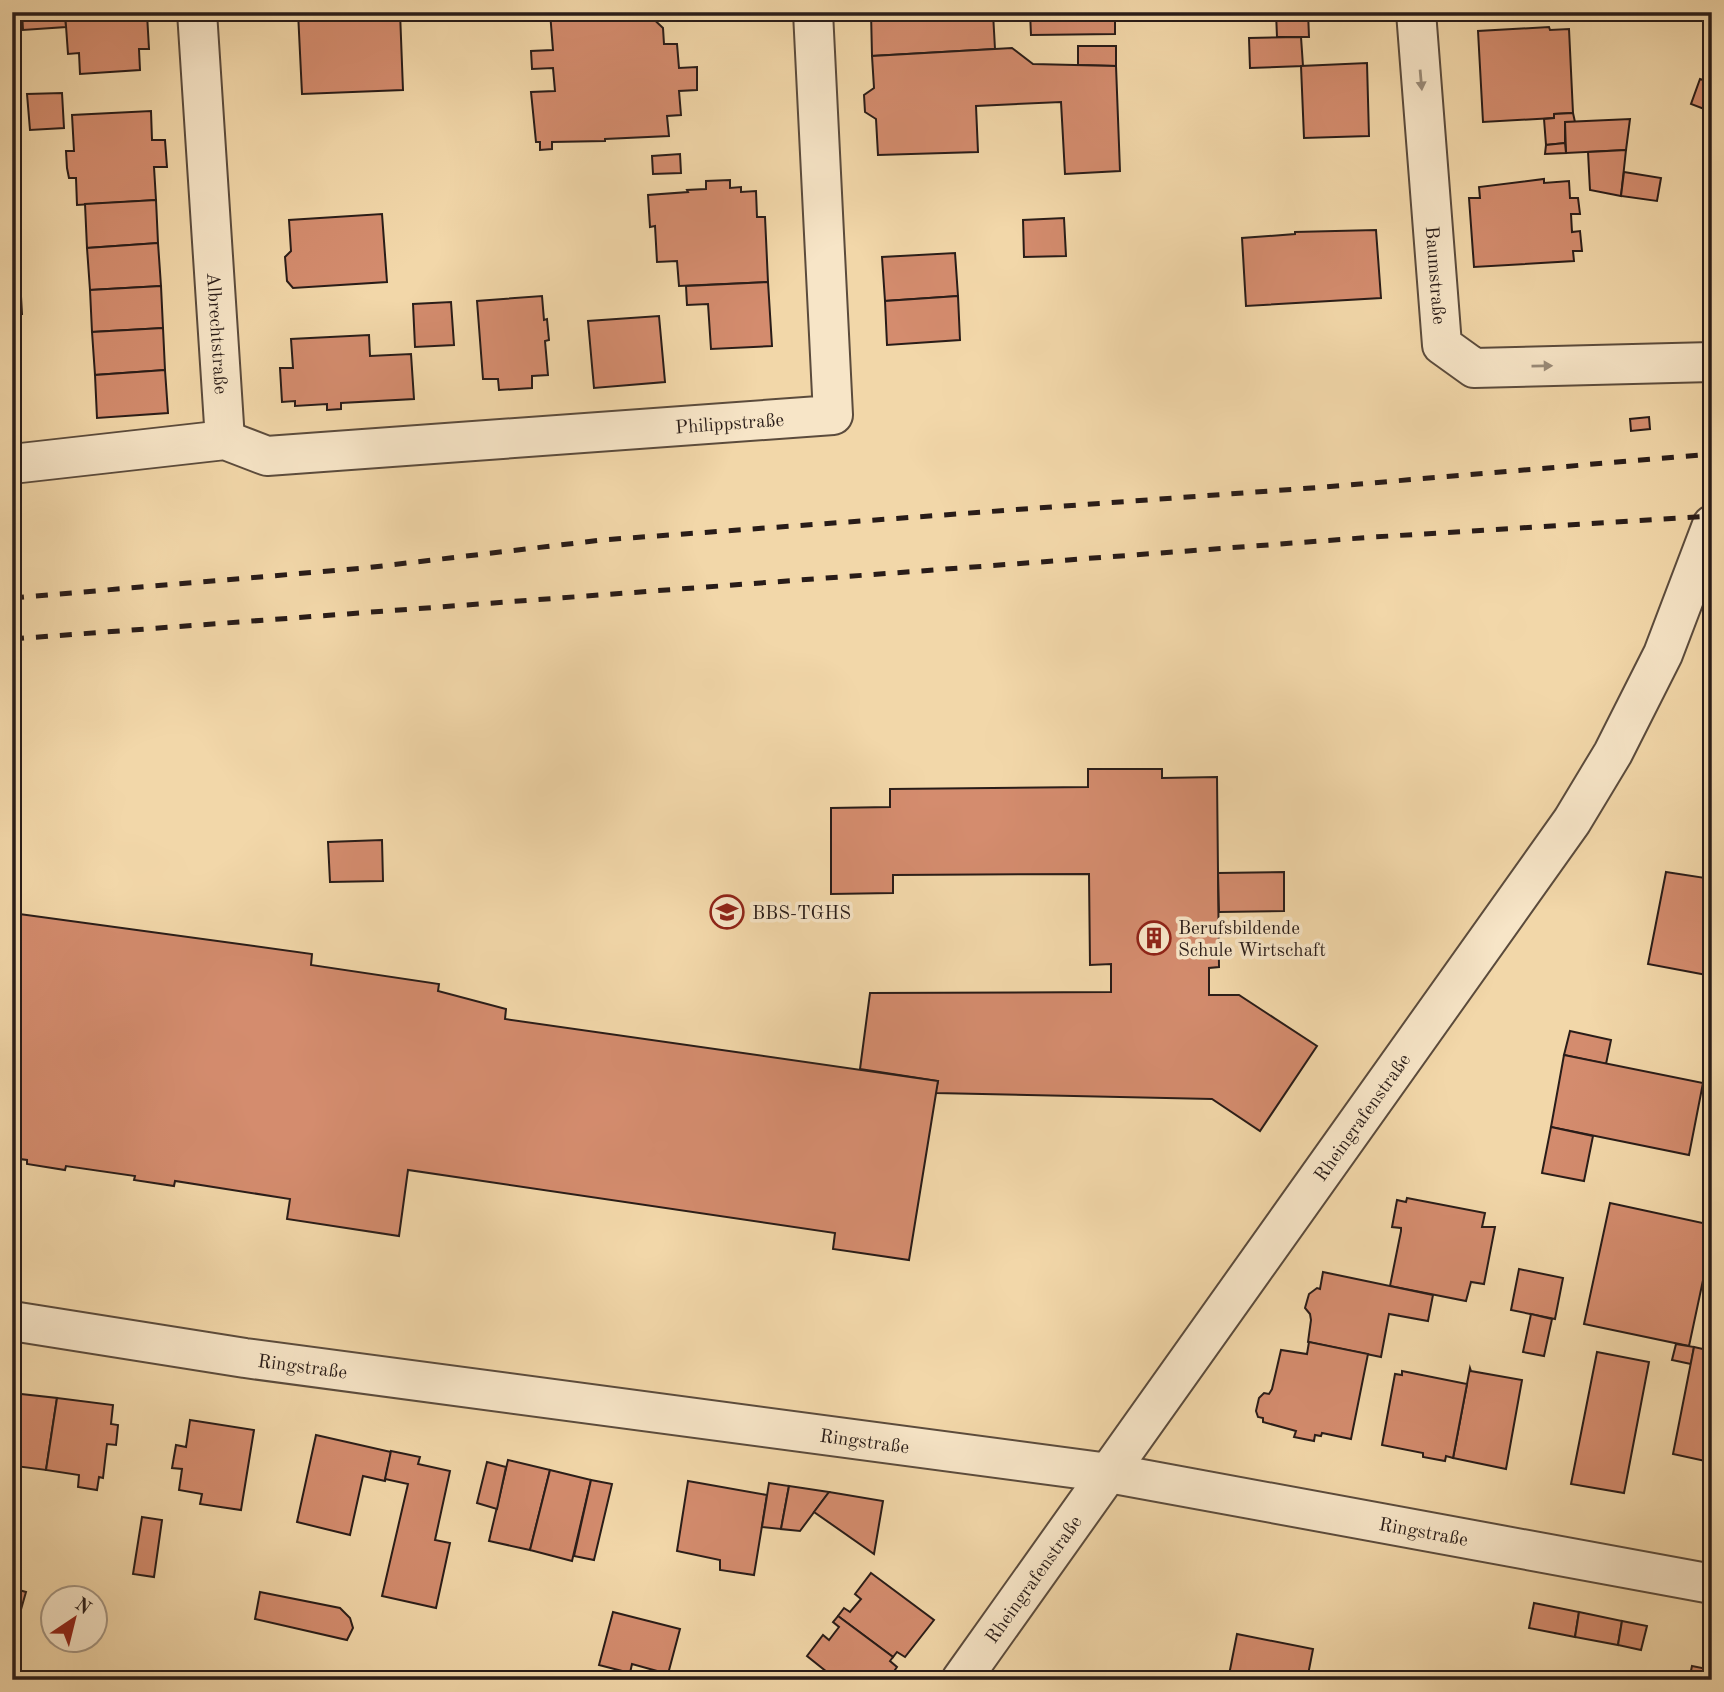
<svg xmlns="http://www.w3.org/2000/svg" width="1724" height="1692" viewBox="0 0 1724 1692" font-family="'Old Standard TT',serif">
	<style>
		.building { fill: #d48c6e; stroke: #291c18; stroke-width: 2 }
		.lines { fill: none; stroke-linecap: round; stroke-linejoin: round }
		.minor-casing { stroke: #5b4b3c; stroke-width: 42 }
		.tertiary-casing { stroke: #5b4b3c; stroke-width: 42 }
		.minor { stroke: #f7e5c7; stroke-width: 38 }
		.tertiary { stroke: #f7e5c7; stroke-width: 38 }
		.rail { stroke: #291c18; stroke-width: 5; stroke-dasharray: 12 12; stroke-linecap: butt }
		.oneway { fill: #9a8b78 }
		.labels { text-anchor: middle; stroke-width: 7; stroke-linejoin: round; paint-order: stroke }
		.street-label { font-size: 19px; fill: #291c18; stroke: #f7e5c7 }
		.poi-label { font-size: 19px; fill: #291c18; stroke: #f7e5c7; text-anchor: start }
	</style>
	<rect width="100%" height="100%" fill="#f2d7a9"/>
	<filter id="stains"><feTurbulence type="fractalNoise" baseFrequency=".00286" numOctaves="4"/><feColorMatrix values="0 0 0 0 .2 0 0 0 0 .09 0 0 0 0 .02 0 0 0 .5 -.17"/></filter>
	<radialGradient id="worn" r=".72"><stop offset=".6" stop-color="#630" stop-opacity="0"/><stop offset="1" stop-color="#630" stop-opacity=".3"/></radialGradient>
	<g class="building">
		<path d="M22,12H65L66,27L23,30Z"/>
		<path d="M65,12H154L147,14L149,49H139L140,70L80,74L79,53L68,54Z"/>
		<path d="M298,12H400L403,90L302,94Z"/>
		<path d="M550,12H646L663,28L664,44H677L679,68L697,67V90L679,91L681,115L667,116L669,136L605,139V141L552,142V149L540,150V142H536L531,92L555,91L553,68L532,69L531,51L553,50Z"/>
		<path d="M871,12L993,13L995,49L872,56Z"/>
		<path d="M1030,12H1115V34L1031,35Z"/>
		<path d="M1276,12H1308L1309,37H1277Z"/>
		<path d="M1549,27L1550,30L1569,29L1573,113L1554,114V118L1483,122L1478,31Z"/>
		<path d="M1301,37L1303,66L1250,68L1249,38Z"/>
		<path d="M1078,46H1116V66L1078,65Z"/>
		<path d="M1012,48L1033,64L1116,66L1120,171L1065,174L1061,102L976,106L978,152L878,155L876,119L865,112L864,95L874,88L872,56Z"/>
		<path d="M1367,63L1369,136L1304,138L1301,66Z"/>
		<path d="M1700,79L1712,83V112L1691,104Z"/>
		<path d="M62,93L64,128L30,130L27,94Z"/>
		<path d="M151,111L152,140H165L167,167H154L156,200L77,205L76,178H69L67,168L66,151H74L72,115Z"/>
		<path d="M1573,113L1575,122H1565V143L1546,145L1544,119L1554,118V114Z"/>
		<path d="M1630,119L1626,150L1566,153L1565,122Z"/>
		<path d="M1565,143L1566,153L1545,154L1546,145Z"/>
		<path d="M1626,150L1621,196L1590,190L1588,152Z"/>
		<path d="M680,154L681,173L653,174L652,156Z"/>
		<path d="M1624,172L1661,178L1657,201L1621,196Z"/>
		<path d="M1544,179V183L1569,181L1570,198H1578L1580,214H1571L1572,232L1580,231L1582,251H1573L1574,261L1474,267L1469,198H1480L1479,187Z"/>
		<path d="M730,180V188L741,187V192L756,191L757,217H765L768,282L679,286L677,261L657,262L655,226L650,227L648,195L688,192L687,190L706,189V181Z"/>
		<path d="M156,200L158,243L87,248L85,204Z"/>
		<path d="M382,214L387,282L293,288L287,281L285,257L291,251L289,220Z"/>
		<path d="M1064,218L1066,256L1024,257L1023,220Z"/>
		<path d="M1376,230L1381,298L1246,306L1242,238L1295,234V232Z"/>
		<path d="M158,243L161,286L90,290L87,248Z"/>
		<path d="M955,253L958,296L885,301L882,257Z"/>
		<path d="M12,279H20L22,314H15L19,375H12Z"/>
		<path d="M768,282L772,346L711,349L708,304L687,305L686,286Z"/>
		<path d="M161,286L163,328L92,332L90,290Z"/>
		<path d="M542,296L544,320L547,319L549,340L545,341L548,375L532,376V388L499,390L498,379H483L477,301Z"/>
		<path d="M958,296L960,340L887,345L885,301Z"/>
		<path d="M451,302L454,345L415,347L413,304Z"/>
		<path d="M659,316L665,382L594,388L588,321Z"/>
		<path d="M163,328L165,370L95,375L92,332Z"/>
		<path d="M369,335L370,356L411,354L414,399L341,403V409L327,410V404L295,406V401L282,402L280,368H293L291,339Z"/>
		<path d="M165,370L168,413L97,418L95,375Z"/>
		<path d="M1649,417L1650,429L1631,431L1630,419Z"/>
		<path d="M1088,769H1162V778L1217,777L1219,967L1209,968V995H1239L1317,1046L1260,1131L1212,1099L935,1093L938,1081L860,1069L870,993L1111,992V964L1090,965L1089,874L893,875V893L831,894V808L890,807V789L1088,787Z"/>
		<path d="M382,840L383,881L330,882L328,842Z"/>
		<path d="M1284,872V911L1219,912L1218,873Z"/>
		<path d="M1666,872L1712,879V976L1648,964Z"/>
		<path d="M12,913L312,954L311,965L439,984L438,991L506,1009L505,1019L938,1081L909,1260L833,1249L835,1233L408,1170L399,1236L287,1219L290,1199L175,1181L174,1186L134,1180L135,1176L66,1166L65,1170L27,1164V1160L12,1158Z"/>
		<path d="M1570,1031L1611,1040L1606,1064L1564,1055Z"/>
		<path d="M1564,1055L1703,1083L1689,1155L1551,1127Z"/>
		<path d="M1551,1127L1593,1136L1584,1181L1542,1173Z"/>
		<path d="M1407,1198L1485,1213L1482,1227H1495L1484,1284L1471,1282L1466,1301L1390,1286L1401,1231V1228L1392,1227L1397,1200L1406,1202Z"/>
		<path d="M1610,1203L1712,1225V1238L1689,1346L1584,1324Z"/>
		<path d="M1519,1269L1563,1278L1555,1319L1511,1310Z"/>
		<path d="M1323,1272L1433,1295L1428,1321L1389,1314L1381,1357L1308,1342L1311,1320L1310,1314L1305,1308L1309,1294L1317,1288L1320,1289Z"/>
		<path d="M1531,1314L1552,1319L1544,1356L1523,1352Z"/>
		<path d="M1309,1342L1368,1354L1351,1439L1322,1433L1321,1436L1315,1435L1314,1441L1294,1437L1296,1431L1263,1422V1418L1258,1417L1256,1411L1259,1398L1264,1393L1269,1394L1272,1389L1281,1350L1307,1354Z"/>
		<path d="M1676,1344L1694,1347L1691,1364L1672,1360Z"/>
		<path d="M1694,1347L1712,1351V1465H1709L1710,1462L1673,1454Z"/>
		<path d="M1597,1352L1649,1362L1624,1493L1571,1484Z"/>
		<path d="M1470,1368L1471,1371L1522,1380L1506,1469L1453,1458Z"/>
		<path d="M1402,1371L1467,1384L1453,1458L1446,1456L1445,1461L1423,1457V1453L1382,1445L1395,1374L1402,1375Z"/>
		<path d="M12,1393L57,1398L46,1470L16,1466L14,1479Z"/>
		<path d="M57,1398L113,1405L111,1424L118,1425L116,1445L107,1444L103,1478L99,1477L97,1490L78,1487L79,1475L46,1470Z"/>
		<path d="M190,1420L254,1430L241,1510L200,1504L202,1494L179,1490L182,1469L172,1468L176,1445L186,1447Z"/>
		<path d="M316,1435L391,1452L385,1481L363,1476L350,1535L297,1522Z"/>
		<path d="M391,1451L420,1457L418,1464L450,1471L435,1540L450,1543L436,1608L382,1596L408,1484L385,1479Z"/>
		<path d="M508,1460L550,1470L530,1550L489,1541Z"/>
		<path d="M487,1462L506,1467L497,1509L477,1503Z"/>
		<path d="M550,1470L591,1480L572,1561L530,1550Z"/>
		<path d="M591,1480L612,1484L594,1560L574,1556Z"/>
		<path d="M688,1481L767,1495L754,1575L720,1570V1560L677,1551Z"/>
		<path d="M769,1483L789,1486L781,1529L762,1527Z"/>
		<path d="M789,1486L829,1492L800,1531L781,1529Z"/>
		<path d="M829,1492L883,1501L874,1554L814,1512Z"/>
		<path d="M142,1517L162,1520L154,1577L133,1574Z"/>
		<path d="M871,1573L934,1620L905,1657L897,1652L893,1657L838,1616L844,1608L850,1612L861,1599L855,1594Z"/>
		<path d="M12,1588L26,1592L12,1641Z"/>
		<path d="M260,1592L340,1608L350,1618L353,1628L347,1640L255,1619Z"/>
		<path d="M1534,1603L1579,1612L1575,1637L1529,1628Z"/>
		<path d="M613,1612L680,1629L668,1674L632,1664L630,1673L599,1665Z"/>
		<path d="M1579,1612L1622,1621L1618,1645L1575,1637Z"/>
		<path d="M838,1616L893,1657L890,1661L897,1667L888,1680H837L807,1656L823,1635L829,1640L839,1627L833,1622Z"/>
		<path d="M1622,1621L1647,1626L1641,1650L1618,1645Z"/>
		<path d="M1237,1634L1313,1649L1307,1680H1228Z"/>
		<path d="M1692,1666L1712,1670V1680H1689Z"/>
	</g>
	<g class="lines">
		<defs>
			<g id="minor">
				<path id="s1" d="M197,12L225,440"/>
				<path id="s2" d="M1416,12L1442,345L1474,368L1712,362"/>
				<path id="s3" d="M12,464L225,440L267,456L833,415L813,12"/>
				<path id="s4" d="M12,1321L245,1358L1109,1473"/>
			</g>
			<g id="tertiary">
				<path id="s5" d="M1109,1473L1712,1584"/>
				<path id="s6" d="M961,1680L1572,821L1613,753L1663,654L1712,525"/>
			</g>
		</defs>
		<use href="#minor" class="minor-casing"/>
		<use href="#tertiary" class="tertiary-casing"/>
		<use href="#minor" class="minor"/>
		<use href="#tertiary" class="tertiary"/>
		<g class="rail">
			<path d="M12,598L365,568L602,540L1324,487L1712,454"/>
			<path d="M12,639L1374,537L1712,516"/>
		</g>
	</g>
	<defs><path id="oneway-solid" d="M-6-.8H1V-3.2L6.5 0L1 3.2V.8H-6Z" transform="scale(1.75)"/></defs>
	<g class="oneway">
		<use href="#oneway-solid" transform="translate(1421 80) rotate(85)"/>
		<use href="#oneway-solid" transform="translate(1542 366) rotate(-1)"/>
	</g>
	<defs>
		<symbol id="school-ring" viewBox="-11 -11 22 22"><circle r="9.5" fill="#f7e5c7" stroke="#8f2418" stroke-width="1.5"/><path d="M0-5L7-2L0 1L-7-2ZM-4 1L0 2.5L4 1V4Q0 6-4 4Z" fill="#8f2418"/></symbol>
		<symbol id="building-ring" viewBox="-11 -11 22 22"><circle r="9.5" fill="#f7e5c7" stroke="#8f2418" stroke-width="1.5"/><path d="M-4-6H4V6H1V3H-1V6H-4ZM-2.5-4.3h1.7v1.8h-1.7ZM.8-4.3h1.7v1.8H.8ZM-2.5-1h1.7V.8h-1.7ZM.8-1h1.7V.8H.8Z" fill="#8f2418"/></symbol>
	</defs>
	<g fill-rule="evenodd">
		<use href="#school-ring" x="708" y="893" width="38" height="38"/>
		<use href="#building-ring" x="1135" y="919" width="38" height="38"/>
	</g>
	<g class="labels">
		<g class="street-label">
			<text dy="7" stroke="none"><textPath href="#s2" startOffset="264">Baumstraße</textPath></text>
			<text dy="7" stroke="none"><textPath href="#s1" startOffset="322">Albrechtstraße</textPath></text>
			<text dy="7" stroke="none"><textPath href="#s3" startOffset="723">Philippstraße</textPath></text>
			<text dy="7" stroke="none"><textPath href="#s6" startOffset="691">Rheingrafenstraße</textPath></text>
			<text dy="7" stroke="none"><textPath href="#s4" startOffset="294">Ringstraße</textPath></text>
			<text dy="7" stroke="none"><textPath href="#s4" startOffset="861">Ringstraße</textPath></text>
			<text dy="7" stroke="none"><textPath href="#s5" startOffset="320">Ringstraße</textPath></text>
			<text dy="7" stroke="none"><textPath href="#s6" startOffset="124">Rheingrafenstraße</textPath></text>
		</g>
		<g class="poi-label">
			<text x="752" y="919">BBS-TGHS</text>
			<text x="1178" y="934">Berufsbildende<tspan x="1178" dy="22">Schule Wirtschaft</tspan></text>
		</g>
	</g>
	<rect width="1724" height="1692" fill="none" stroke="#f2d7a9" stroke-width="42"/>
	<rect x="14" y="14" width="1696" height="1664" fill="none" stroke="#291c18" stroke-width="3.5"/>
	<rect x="21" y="21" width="1682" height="1650" fill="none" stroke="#291c18" stroke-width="2"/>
	<g transform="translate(74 1619) rotate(35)"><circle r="33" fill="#f7e5c7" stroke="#a59581" stroke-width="2"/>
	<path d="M0-5L12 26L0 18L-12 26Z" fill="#8f2418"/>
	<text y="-10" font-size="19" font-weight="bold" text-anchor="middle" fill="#291c18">N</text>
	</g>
	<rect width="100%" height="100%" filter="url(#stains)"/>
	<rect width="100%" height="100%" fill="url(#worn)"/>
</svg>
